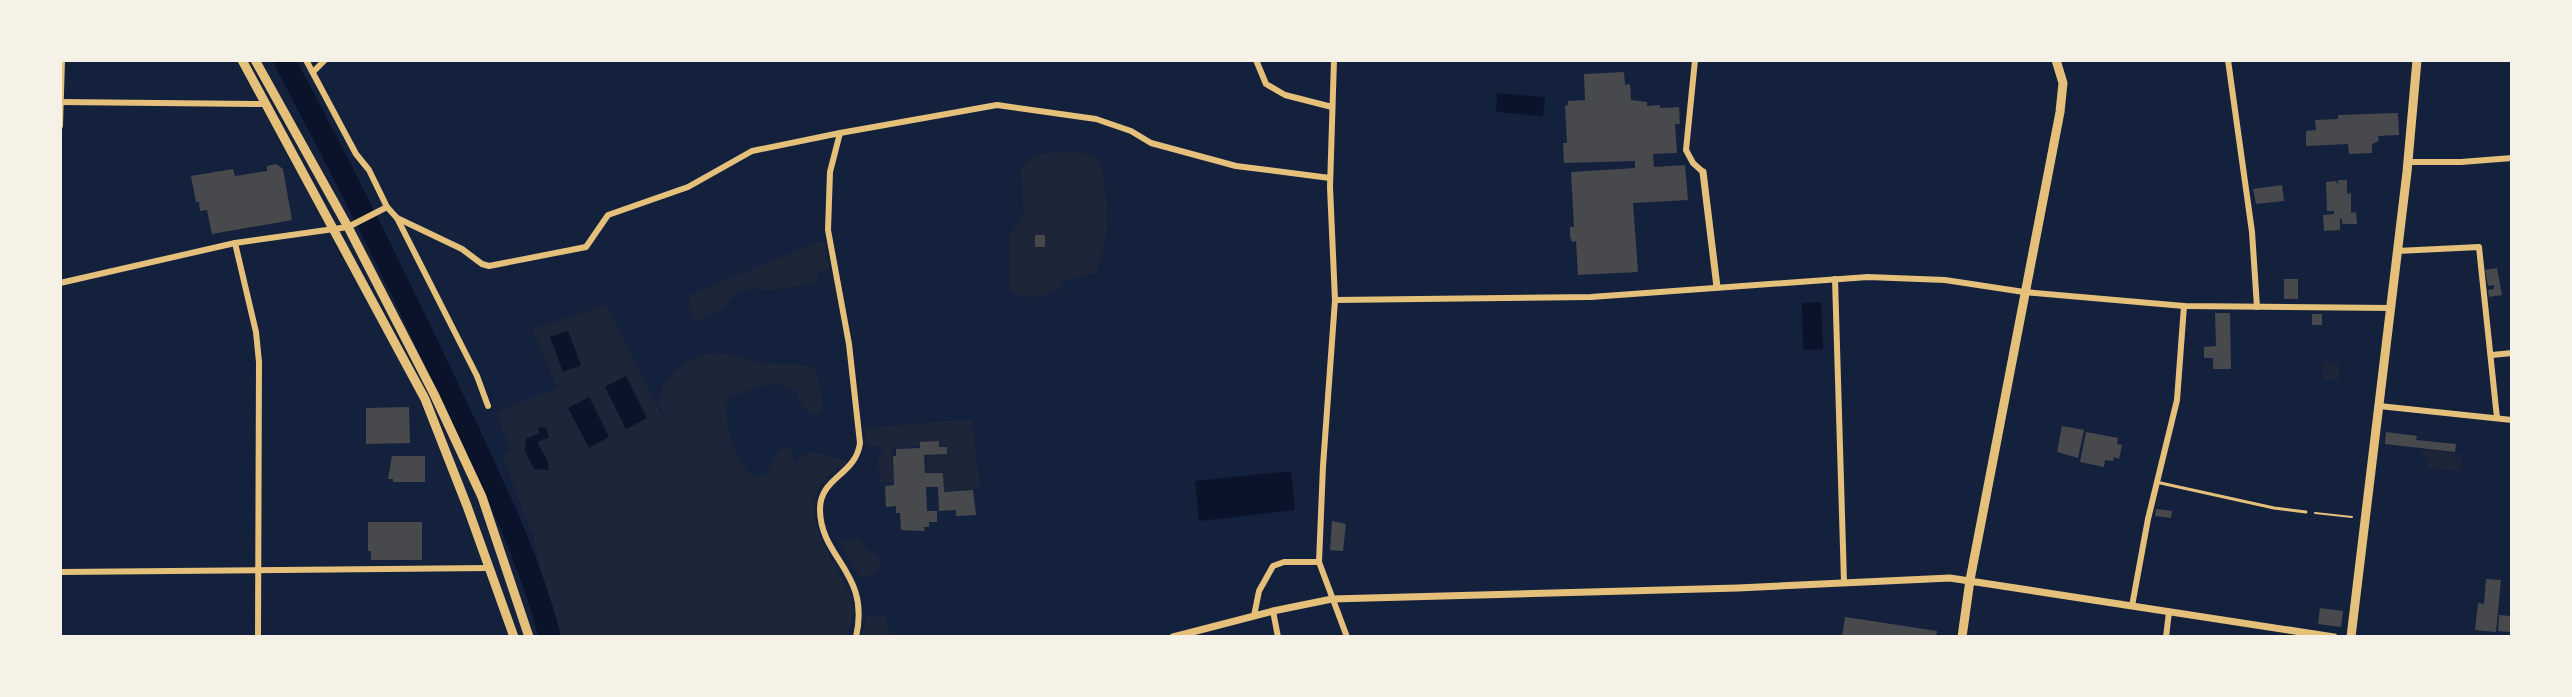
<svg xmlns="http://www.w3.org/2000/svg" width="2572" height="697" viewBox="0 0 2572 697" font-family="'PT Sans',sans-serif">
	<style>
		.green { fill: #1d2539 }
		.water { fill: #0b132b }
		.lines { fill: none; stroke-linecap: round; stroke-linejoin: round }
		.river { stroke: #0b132b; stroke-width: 22 }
		.building { fill: #48494c }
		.path { stroke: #e5c07b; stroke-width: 2 }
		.service { stroke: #e5c07b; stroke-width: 3 }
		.minor { stroke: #e5c07b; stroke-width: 6 }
		.tertiary { stroke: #e5c07b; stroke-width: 7 }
		.primary { stroke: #e5c07b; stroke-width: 9 }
		.trunk { stroke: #e5c07b; stroke-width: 9 }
	</style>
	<rect width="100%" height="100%" fill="#14213d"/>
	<g class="green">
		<path d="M1055,151L1085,153L1099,159C1109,197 1112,237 1096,273L1067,279L1060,289L1041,297H1023L1009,291V237L1024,212L1021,170L1030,158Z"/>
		<path d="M819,241L824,243L830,269L817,272L819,282L775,290L749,289L737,292L720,310L696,321L688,304L691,302L688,296Z"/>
		<path d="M606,305L664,420L665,418C663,413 659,406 659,401C660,375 693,353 717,353C734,353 748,361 765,363C781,365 799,362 814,368L820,385L823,410L819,414C804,414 801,403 795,390L773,383L729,397C721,413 735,467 753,475C757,477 761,476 766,476L779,450L787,446L791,450L794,464L809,451L848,461C843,467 834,470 828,476C792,514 836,560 851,597L854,611L847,637H558L532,533L502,455L510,450L496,412L557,388L532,329Z"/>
		<path d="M2324,362L2339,363L2338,380H2323Z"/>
		<path d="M972,419L980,489L944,491L943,472L927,473V456L948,455L947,445L892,448L893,483L880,482L878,454L882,453L881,447L867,446L865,428Z"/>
		<path d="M2424,449L2462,454L2460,471L2427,468L2428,459L2423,458Z"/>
		<path d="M852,538L858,539L867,550L879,557L881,566L876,575L861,578L839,542Z"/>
		<path d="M867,614L869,617H885L891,637H862Z"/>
	</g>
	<g class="water">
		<path d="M1497,93L1545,97L1543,116L1496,112Z"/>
		<path d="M1821,302L1823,349L1803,350L1802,303Z"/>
		<path d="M568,331L581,365L563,372L550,337Z"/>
		<path d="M626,376L647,418L626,429L605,387Z"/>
		<path d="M589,397L609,437L589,448L568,408Z"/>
		<path d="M538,427L546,428L549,437L537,442L547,459L549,470L534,469L525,451L526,439L540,433Z"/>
		<path d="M1291,471L1295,510L1199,521L1195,481Z"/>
	</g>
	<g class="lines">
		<path class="river" d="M284,60C345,174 402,290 457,407C492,482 529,557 550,637"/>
	</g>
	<g class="building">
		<path d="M1624,72L1625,85L1630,84L1631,100L1647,102V106L1660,105V108L1679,107L1680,124H1675L1677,153L1653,154L1654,167L1685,165L1688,200L1633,203L1638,272L1578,275L1576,241L1572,242L1570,236V227H1574L1571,172L1635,168V161L1564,163L1563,143H1567L1565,106L1568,105V101L1585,100L1584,74Z"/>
		<path d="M2398,113L2399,135L2378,136L2379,141L2372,144V153L2349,154L2348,144L2306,146V131L2316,130L2315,120L2338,119V115Z"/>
		<path d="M276,164L283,169L292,220L212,234L207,210L200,211L199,202H196L191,176L233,169L235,176L267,171V166Z"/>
		<path d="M2338,180H2347V194L2351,193V213L2356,212L2357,224H2342V219H2340V230L2324,231L2323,215L2334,214V211H2327L2326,182L2336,181L2338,185Z"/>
		<path d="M2282,185L2284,201L2256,204L2253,189Z"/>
		<rect x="1035" y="235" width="10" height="12"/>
		<path d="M2497,268L2502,295L2489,297L2488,290L2494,289V285L2488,286L2485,270Z"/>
		<rect x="2284" y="279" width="14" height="20"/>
		<path d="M2215,313H2230L2231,369H2213V358H2204V347L2216,346Z"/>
		<rect x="2312" y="314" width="10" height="11"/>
		<path d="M409,407L410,443L366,444V408Z"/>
		<path d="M2062,426L2084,430L2078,458L2057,452Z"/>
		<path d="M2086,432L2118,438L2117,444L2122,445L2119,459L2114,457L2113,461L2105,460L2104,467L2080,462Z"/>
		<path d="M2386,432L2417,436L2416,440L2456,444L2455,452L2385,444Z"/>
		<path d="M939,441V447H947V454L924,455L925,473H943L944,492L973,490L976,515L956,516V510L939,511L938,487H926L927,511H937V522H929V527H924L925,531L901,530L900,513H896V506L886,507L885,486L894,485L893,456H896V449L920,448V442Z"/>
		<path d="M392,456H425V482H393V479H388Z"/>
		<path d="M2156,509L2172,511L2171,518L2155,516Z"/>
		<path d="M1332,521L1346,524L1343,551L1330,550Z"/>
		<path d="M368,522H422V560H371V551H368Z"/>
		<path d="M2486,579L2501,580L2496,632L2475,630L2478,603L2484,604Z"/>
		<path d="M2320,608L2343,611L2341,627L2318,624Z"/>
		<path d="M2499,615L2511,616L2510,632L2498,631Z"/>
		<path d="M1845,617L1937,631L1936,637H1842Z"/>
	</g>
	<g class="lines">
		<path class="path" d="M2315,513L2352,517"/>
		<path class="service" d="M2156,482L2274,508L2306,512"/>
		<g class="minor">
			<path d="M306,60L356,154L369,170L387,207L397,218L462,249L482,264L489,266L586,247L608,215L688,187L752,151L840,133"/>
			<path d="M1256,60L1266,84L1285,95L1332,107"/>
			<path d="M1334,60L1330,187L1335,300L1323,466L1319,562L1347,637"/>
			<path d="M1695,60L1686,150L1693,163L1703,172"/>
			<path d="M2228,60L2252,232L2257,307"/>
			<path d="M313,72L325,60"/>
			<path d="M60,102L265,104"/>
			<path d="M60,126L62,60"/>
			<path d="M2408,162H2461L2512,158"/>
			<path d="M397,218L477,376L488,406"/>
			<path d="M235,243L256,332L259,362L258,637"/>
			<path d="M2397,251L2479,247L2497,418"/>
			<path d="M1835,279L1844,582"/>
			<path d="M60,283L235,243L348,227L387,207"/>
			<path d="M1335,300L1591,297L1868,277L1945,280L2024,292L2184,306L2391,308"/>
			<path d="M2492,355L2512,353"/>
			<path d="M2379,406L2512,420"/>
			<path d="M60,572L489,568"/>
			<path d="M2132,606L2148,519L2177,400L2184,306"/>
			<path d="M1273,611L1278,637"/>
			<path d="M1254,616L1259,591L1273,566L1284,562H1319"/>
			<path d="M856,637C871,572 820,559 820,509C820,477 856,475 860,443L849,344L828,230L830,172L840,133L997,105L1096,119L1131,131L1151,143L1236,166L1330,178"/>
			<path d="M2166,637L2169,612"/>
		</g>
		<g class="tertiary">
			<path d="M1703,172L1717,287"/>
			<path d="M1173,637L1273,611L1332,599L1738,588L1950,578L2334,637"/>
		</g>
		<g class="primary">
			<path d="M1962,637L1970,580L2060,112L2063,83L2056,60"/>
			<path d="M2351,637L2407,172L2417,60"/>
		</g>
		<g class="trunk">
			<path d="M242,60L425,399L467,506L514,637"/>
			<path d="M255,60L348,227L434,394L482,497L529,637"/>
		</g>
	</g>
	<rect width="2572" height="697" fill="none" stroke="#f6f1e7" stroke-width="124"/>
</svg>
